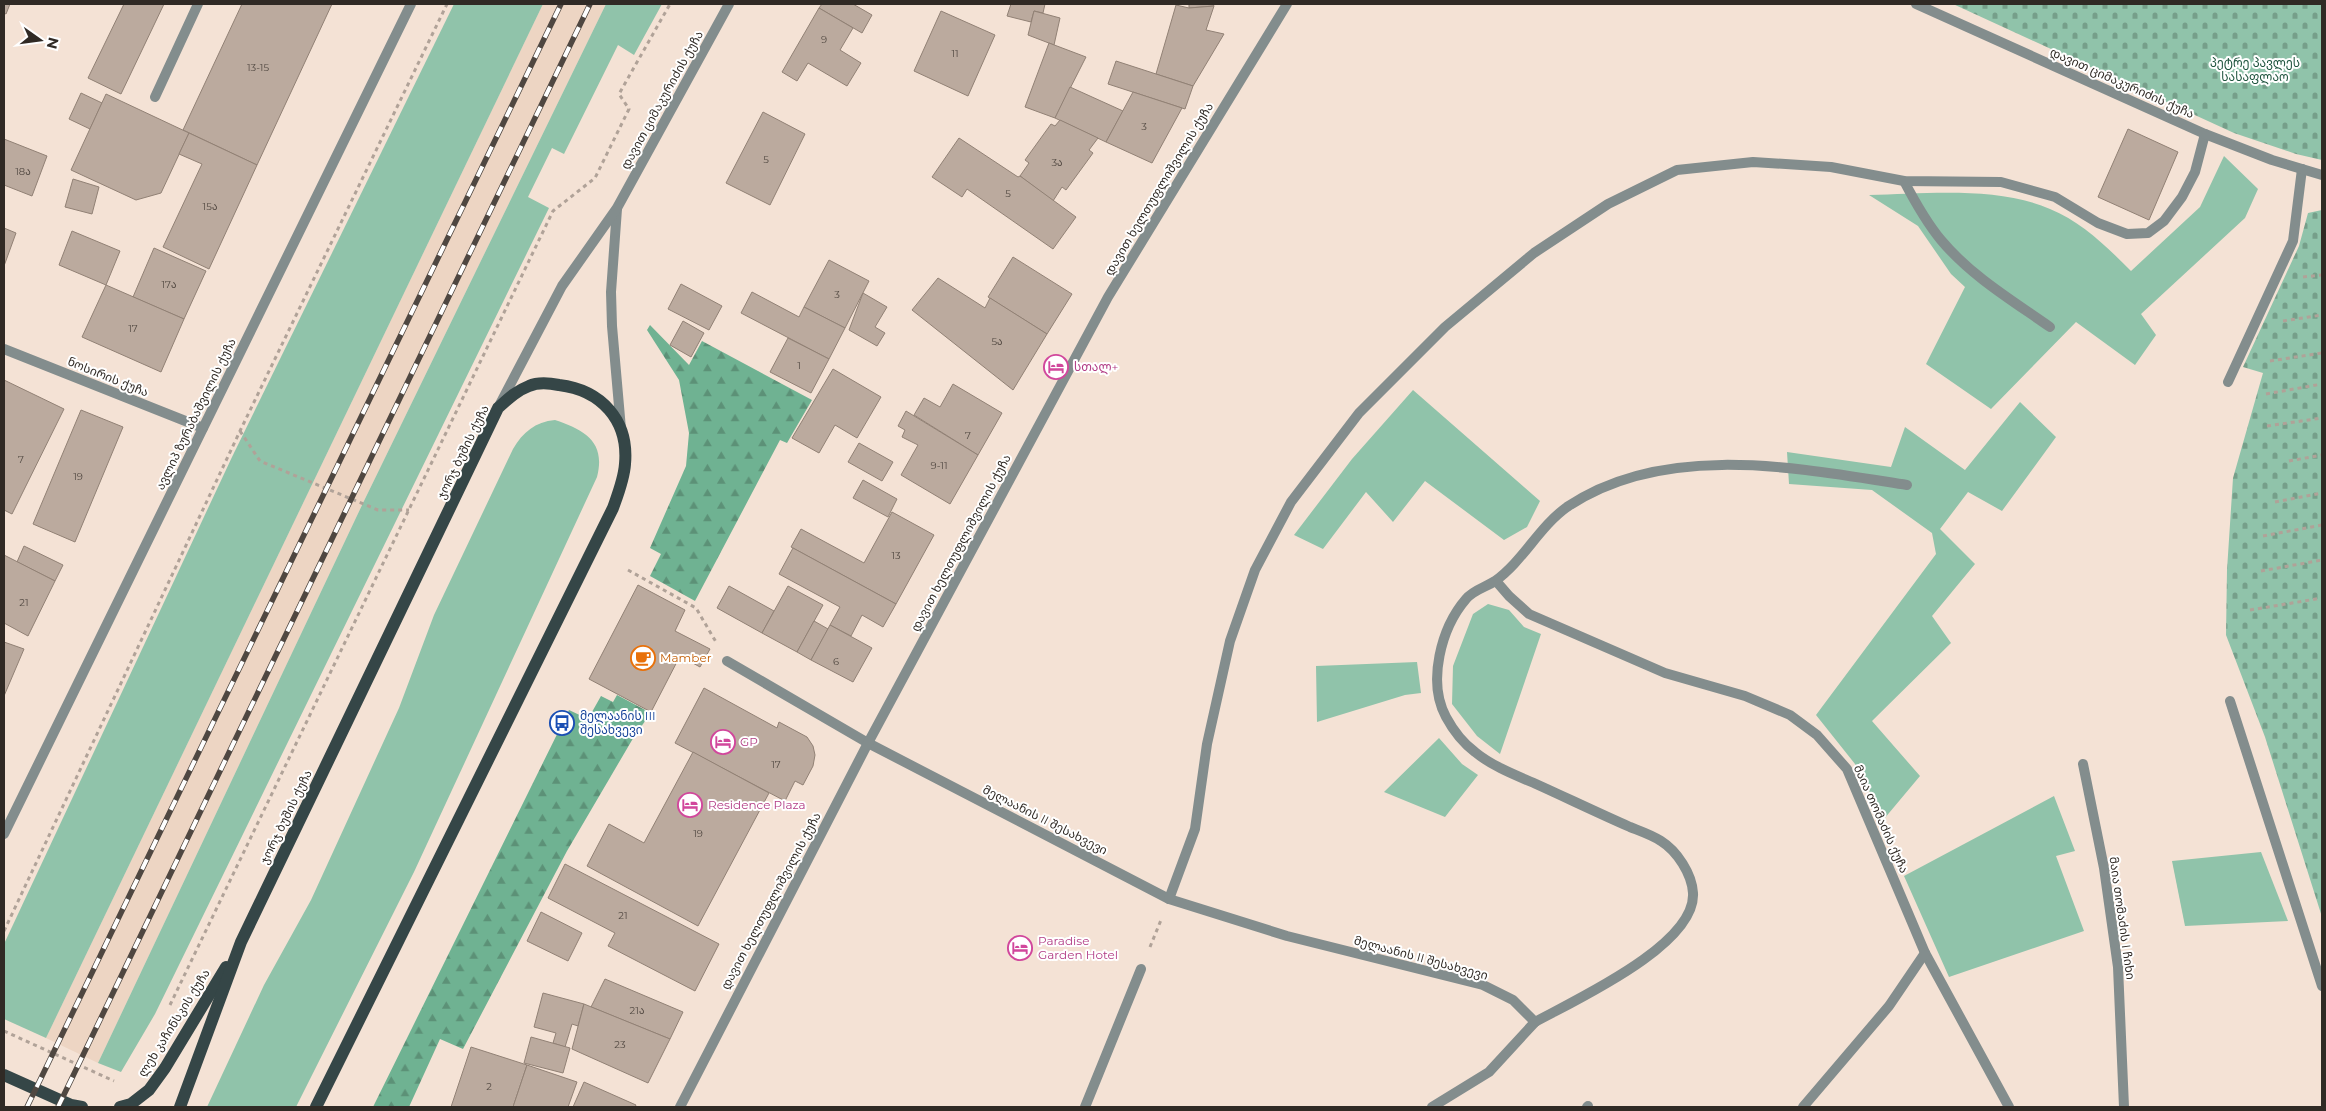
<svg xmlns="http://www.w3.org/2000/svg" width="2326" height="1111" viewBox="0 0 2326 1111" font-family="Montserrat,'Noto Sans Georgian',sans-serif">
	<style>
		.built { fill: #edd5c3 }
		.green { fill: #90c3aa }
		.forest { fill: url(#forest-firs) }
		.cemetery { fill: url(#cemetery-stones) }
		.building { fill: #bbaa9e; stroke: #918175 }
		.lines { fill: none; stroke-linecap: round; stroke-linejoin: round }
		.path { stroke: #b0a298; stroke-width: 3; stroke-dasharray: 4 4; stroke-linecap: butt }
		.service { stroke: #838d8d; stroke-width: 10 }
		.minor { stroke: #838d8d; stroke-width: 10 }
		.tertiary { stroke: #838d8d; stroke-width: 10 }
		.primary { stroke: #354647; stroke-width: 12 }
		.rail-casing { stroke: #4f4741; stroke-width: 5.5 }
		.rail { stroke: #fff; stroke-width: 4; stroke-dasharray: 11; stroke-linecap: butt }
		.labels { text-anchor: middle; stroke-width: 4; stroke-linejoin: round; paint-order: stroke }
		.number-label { font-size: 10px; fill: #534a43 }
		.park-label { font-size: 12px; fill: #1f543e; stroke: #fff }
		.street-label { font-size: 12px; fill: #302a25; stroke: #fff }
		.hotel-label { font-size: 12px; fill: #b23c85; stroke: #fff; text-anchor: start }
		.food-label { font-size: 12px; fill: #c56008; stroke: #fff; text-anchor: start }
		.transit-label { font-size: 12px; fill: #164399; stroke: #fff; text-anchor: start }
	</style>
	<defs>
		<pattern id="forest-firs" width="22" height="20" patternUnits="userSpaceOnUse" patternTransform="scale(1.25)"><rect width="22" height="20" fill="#6fb292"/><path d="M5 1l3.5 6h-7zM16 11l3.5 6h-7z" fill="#5c9177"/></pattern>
		<pattern id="cemetery-stones" width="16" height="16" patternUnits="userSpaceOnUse" patternTransform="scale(1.25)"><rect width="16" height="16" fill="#90c3aa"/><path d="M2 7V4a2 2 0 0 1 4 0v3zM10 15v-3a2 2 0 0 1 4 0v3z" fill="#769f8a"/></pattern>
	</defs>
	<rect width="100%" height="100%" fill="#f4e2d5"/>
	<path class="built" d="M543,4H606L363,503L98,1063L46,1038Z"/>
	<g class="green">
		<path d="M454,4H543L46,1038L4,1019V944L232,457Z"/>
		<path d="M606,4H662L634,55L618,45L564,154L552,148L528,197L549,208L155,1014L121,1072L98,1063L363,503Z"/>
		<path d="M2224,156L2258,189L2245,218L2141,314L2156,335L2135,365L2076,322L1991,409L1926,364L1965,287L1951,274L1918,226L1869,195C1925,194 1998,186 2050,209C2082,222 2107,247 2131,271L2200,207Z"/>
		<path d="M1413,390L1540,501L1527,527L1504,540L1425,481L1393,522L1366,492L1323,549L1294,535L1352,459Z"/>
		<path d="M2020,402L2056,437L2002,511L1968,492L1940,529L1975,564L1932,616L1951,643L1872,721L1920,776L1884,819L1855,764L1816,715L1936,554L1932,533L1872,490L1789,484L1787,452L1891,467L1905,427L1965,470Z"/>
		<path d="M555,420C585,430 606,442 597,477L414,872L296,1107H207L264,985L311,900L399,708L434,615L513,449C523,432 535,422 555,420Z"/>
		<path d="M1488,604L1509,610L1524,627L1541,634L1500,754L1477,736L1452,704L1453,666L1473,614Z"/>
		<path d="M1417,662L1421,693L1405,695L1317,722L1316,666Z"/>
		<path d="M1439,738L1462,764L1478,775L1445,817L1384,792Z"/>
		<path d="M2054,796L2075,851L2056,856L2084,931L1949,977L1904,876Z"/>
		<path d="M2261,852L2288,921L2185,926L2172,861Z"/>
	</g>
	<g class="forest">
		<path d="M650,325L689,365L702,341L812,400L787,443L780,440L695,601L650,576L661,554L650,548L686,466L689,433L679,380L647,330Z"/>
		<path d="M617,695L651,713L635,735L567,851L463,1049L440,1039L409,1107H373L569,710L588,719L601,696L613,702Z"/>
	</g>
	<g class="cemetery">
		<path d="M1953,4H2322V160L2296,154L2234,133Z"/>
		<path d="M2322,210V917L2265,737L2226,635L2227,570L2233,478L2263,373L2243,367L2299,246L2308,213Z"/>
	</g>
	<g class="building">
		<path d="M4,4H10L6,14L4,13Z"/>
		<path d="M124,4H164L121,94L88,78Z"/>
		<path d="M242,4H332L257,165L183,130Z"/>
		<path d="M822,4H853L872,15L862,33L819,8Z"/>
		<path d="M1011,4H1045L1043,13L1034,11L1031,22L1007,16Z"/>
		<path d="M1189,4H1213L1214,6L1189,8Z"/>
		<path d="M1176,5L1189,8L1214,6L1206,30L1224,34L1193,86L1156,74Z"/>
		<path d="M819,8L853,28L840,50L861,63L847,86L808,63L797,81L782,72Z"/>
		<path d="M941,11L995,35L968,96L914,71Z"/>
		<path d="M1034,11L1060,18L1054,45L1028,35Z"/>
		<path d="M1049,43L1086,57L1055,118L1025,107Z"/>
		<path d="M1116,61L1193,86L1185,109L1108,84Z"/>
		<path d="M1070,87L1123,111L1106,142L1055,118Z"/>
		<path d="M1133,92L1182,108L1152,163L1106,142Z"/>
		<path d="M81,93L102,103L90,129L69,119Z"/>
		<path d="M106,94L189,133L161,193L136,200L71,170Z"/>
		<path d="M763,112L805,134L770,205L726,183Z"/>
		<path d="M1060,120L1098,138L1089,150L1093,153L1066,190L1062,187L1053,201L1020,176L1029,163L1025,160L1051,124L1055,126Z"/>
		<path d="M2128,129L2178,152L2149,220L2098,197Z"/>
		<path d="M189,133L257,165L209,269L163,247L202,164L179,154Z"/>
		<path d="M959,138L1018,177L1020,176L1076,217L1053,249L967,189L962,197L932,177Z"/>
		<path d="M4,139L47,156L32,196L4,185Z"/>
		<path d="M73,179L99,187L92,214L65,207Z"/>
		<path d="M4,228L16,233L4,266Z"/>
		<path d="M72,231L120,251L106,285L59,265Z"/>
		<path d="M154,248L206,271L184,319L133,297Z"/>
		<path d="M1013,257L1072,294L1047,334L988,297Z"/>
		<path d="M829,260L869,281L845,328L804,307Z"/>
		<path d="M938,278L985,308L990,298L1047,334L1013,390L912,310Z"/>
		<path d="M681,284L722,306L709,330L668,309Z"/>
		<path d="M106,285L184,319L161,372L82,337Z"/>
		<path d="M752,292L799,317L804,307L845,328L829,359L741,313Z"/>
		<path d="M863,293L887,307L875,327L885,333L877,346L849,330Z"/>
		<path d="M683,321L704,333L691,357L670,345Z"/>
		<path d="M788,338L829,359L811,393L770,372Z"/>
		<path d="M833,369L881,397L857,438L835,425L819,453L792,438Z"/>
		<path d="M4,380L64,409L12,514L4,510Z"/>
		<path d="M953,384L1002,413L978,455L914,415L924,398L940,407Z"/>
		<path d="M81,410L123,427L75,542L33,524Z"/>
		<path d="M906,411L978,455L950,504L901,475L918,445L902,437L905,430L898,426Z"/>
		<path d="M859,443L893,462L882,481L848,462Z"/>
		<path d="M863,480L897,499L888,517L853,498Z"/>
		<path d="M892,512L934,535L896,604L791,547L801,529L864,563Z"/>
		<path d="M24,546L63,565L55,581L17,562Z"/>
		<path d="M793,548L896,604L883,627L862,615L851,636L830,625L840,607L779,574Z"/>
		<path d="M4,555L55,581L28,636L4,623Z"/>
		<path d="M638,585L685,610L675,631L710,649L700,667L680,656L651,712L589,679Z"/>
		<path d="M729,586L774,611L762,633L717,608Z"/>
		<path d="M788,586L823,605L797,652L762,633Z"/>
		<path d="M814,621L828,629L811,660L797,652Z"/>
		<path d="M830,625L872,648L853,682L811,660Z"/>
		<path d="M4,642L24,649L4,696Z"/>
		<path d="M704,688L777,728L779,722L807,737L813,746L815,755L813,766L803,785L795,781L785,801L675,743Z"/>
		<path d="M693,752L769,793L698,926L587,866L609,824L644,843Z"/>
		<path d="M565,864L719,944L695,991L608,946L615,933L548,898Z"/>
		<path d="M541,912L582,933L568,961L527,941Z"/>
		<path d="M605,979L683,1012L670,1039L591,1007Z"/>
		<path d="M543,993L584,1004L578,1026L572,1024L565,1047L553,1043L556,1033L534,1027Z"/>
		<path d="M584,1004L670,1039L648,1083L572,1049Z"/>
		<path d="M531,1037L570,1048L563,1073L524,1063Z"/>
		<path d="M471,1047L527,1065L513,1107H451Z"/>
		<path d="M527,1065L577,1082L568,1107H513Z"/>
		<path d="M584,1082L636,1105L635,1107H573Z"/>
	</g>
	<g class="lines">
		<g class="path">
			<path d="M2303,277L2322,275"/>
			<path d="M2283,321L2322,315"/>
			<path d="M2270,361L2322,353"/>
			<path d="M2266,394L2322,384"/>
			<path d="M2267,426L2322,418"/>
			<path d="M240,431L260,461L378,510H409"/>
			<path d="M2289,461L2322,455"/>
			<path d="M2275,502L2322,493"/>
			<path d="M2263,536L2322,525"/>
			<path d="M628,570L696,608L716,642"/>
			<path d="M2261,571L2322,560"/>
			<path d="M2250,610L2322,598"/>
			<path d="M4,931L240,431L447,4"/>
			<path d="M1150,947L1161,920"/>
			<path d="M170,1005L553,211L595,178L629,109L619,94L670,4"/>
			<path d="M4,1031L114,1081"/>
		</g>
		<g class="service">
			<path d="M155,97L198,4"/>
			<path d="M1904,181C1915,202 1926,222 1941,240C1971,276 2013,301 2050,327"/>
			<path d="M2228,382L2293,241L2302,169"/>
		</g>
		<g class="minor">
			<path d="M4,349L203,428"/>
			<path d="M1496,581L1509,596L1529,614L1665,673L1745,696L1790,715L1817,735L1847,769L1925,953L2009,1107"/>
			<path d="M727,661L868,743L1169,899L1287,936L1483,985L1513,1000L1535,1022C1575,1000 1696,945 1693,893C1692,874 1677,851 1661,841C1652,835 1640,831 1630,827C1598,813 1567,798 1536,784C1515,775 1492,766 1475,752C1463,743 1453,730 1446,717C1427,682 1441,628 1466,599C1473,590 1486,587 1495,581C1523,561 1539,527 1567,507C1664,441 1799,468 1907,485"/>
			<path d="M2230,701L2322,986"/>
			<path d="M2083,764L2104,868L2118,967L2124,1107"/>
			<path d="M1169,899L1195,829L1207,744L1230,641L1255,570L1291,502L1359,413L1445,327L1534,253L1608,204L1677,170L1753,162L1831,167L1904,181L2001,182L2055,197L2098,223L2127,234L2148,233L2164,221L2182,197L2195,172L2205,134"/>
			<path d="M680,1107L868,743L1108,297L1287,4"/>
			<path d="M1085,1107L1141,969"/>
			<path d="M1432,1107L1489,1072L1535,1022"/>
			<path d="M1587,1107L1588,1106"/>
			<path d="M1803,1107L1889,1006L1925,953"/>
		</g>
		<g class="tertiary">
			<path d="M1916,4L2205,134L2272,160L2322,175"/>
			<path d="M617,209L611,292L612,326L621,429"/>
			<path d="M500,404L562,286L617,208L729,4"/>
			<path d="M4,834L411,4"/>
		</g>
		<g class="primary">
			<path d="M4,1075L71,1105L82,1107"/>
			<path d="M120,1107L131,1104L149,1090L165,1068L226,967"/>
			<path d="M180,1107L241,942L498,408C508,399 516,391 529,386C538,382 549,383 559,385C601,390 629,420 625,464C624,479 618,494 613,508L316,1107"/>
		</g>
		<defs>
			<g id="rail">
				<path d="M27,1107L561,4"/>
				<path d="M58,1107L590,4"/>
			</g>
		</defs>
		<use href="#rail" class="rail-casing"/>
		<use href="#rail" class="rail"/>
	</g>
	<defs>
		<symbol id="hotel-ring" viewBox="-11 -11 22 22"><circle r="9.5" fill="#fff" stroke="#d1479c" stroke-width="1.5"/><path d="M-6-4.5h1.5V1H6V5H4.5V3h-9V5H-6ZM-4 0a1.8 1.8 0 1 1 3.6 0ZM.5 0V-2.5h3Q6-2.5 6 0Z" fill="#d1479c"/></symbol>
		<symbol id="cafe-ring" viewBox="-11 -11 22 22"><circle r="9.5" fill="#fff" stroke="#e8710a" stroke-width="1.5"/><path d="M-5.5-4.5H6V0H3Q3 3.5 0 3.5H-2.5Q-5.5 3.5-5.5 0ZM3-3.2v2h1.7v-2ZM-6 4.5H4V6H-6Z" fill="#e8710a"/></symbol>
		<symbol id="bus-ring" viewBox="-11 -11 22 22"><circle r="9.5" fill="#fff" stroke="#1a4fb4" stroke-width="1.5"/><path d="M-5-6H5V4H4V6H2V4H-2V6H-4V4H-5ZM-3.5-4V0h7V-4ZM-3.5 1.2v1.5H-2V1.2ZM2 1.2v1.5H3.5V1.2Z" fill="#1a4fb4"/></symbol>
	</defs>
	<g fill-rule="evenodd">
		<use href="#hotel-ring" x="1042" y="353" width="28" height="28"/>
		<use href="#cafe-ring" x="629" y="644" width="28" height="28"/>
		<use href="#bus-ring" x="548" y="709" width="28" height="28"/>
		<use href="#hotel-ring" x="709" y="728" width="28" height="28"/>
		<use href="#hotel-ring" x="676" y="791" width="28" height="28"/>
		<use href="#hotel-ring" x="1006" y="934" width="28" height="28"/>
	</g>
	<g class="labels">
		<g class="number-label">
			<text x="824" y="43">9</text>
			<text x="955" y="57">11</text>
			<text x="258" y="71">13-15</text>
			<text x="1144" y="130">3</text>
			<text x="766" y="163">5</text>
			<text x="1057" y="166">3ა</text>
			<text x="23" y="175">18ა</text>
			<text x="1008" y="197">5</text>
			<text x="210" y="210">15ა</text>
			<text x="169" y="288">17ა</text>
			<text x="837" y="298">3</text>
			<text x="133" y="332">17</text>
			<text x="997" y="345">5ა</text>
			<text x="799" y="369">1</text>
			<text x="968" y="439">7</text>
			<text x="21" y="463">7</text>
			<text x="939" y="469">9-11</text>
			<text x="78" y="480">19</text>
			<text x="896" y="559">13</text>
			<text x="24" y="606">21</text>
			<text x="836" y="665">6</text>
			<text x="776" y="768">17</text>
			<text x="698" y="837">19</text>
			<text x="623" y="919">21</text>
			<text x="637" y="1014">21ა</text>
			<text x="620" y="1048">23</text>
			<text x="489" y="1090">2</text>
		</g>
		<g class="park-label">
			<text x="2255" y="67">პეტრე პავლეს<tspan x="2255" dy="14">სასაფლაო</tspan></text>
		</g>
		<g class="street-label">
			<text transform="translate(2122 83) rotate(24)" y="4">დავით ციმაკურიძის ქუჩა</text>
			<text transform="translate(662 100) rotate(-61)" y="4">დავით ციმაკურიძის ქუჩა</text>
			<text transform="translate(1159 189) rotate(-59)" y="4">დავით ხელთუფლიშვილის ქუჩა</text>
			<text transform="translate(108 377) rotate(22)" y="4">ნოსირის ქუჩა</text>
			<text transform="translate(196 414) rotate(-64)" y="4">ავლიპ ზურაბაშვილის ქუჩა</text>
			<text transform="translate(463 452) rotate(-64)" y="4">ჯორჯ ბუშის ქუჩა</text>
			<text transform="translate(961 543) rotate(-62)" y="4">დავით ხელთუფლიშვილის ქუჩა</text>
			<text transform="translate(286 817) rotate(-64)" y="4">ჯორჯ ბუშის ქუჩა</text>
			<text transform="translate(1881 819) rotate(66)" y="4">მაია თომაძის ქუჩა</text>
			<text transform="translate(1045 820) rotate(27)" y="4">მელაანის II შესახვევი</text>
			<text transform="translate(771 901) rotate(-62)" y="4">დავით ხელთუფლიშვილის ქუჩა</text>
			<text transform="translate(2122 918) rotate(82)" y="4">მაია თომაძის I ჩიხი</text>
			<text transform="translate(1421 958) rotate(15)" y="4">მელაანის II შესახვევი</text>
			<text transform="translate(174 1023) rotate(-58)" y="4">ლეხ კაჩინსკის ქუჩა</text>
		</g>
		<g class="hotel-label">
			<text x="1074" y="371">სთალ+</text>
			<text x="740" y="746">GP</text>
			<text x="708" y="809">Residence Plaza</text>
			<text x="1038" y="945">Paradise<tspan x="1038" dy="14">Garden Hotel</tspan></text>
		</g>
		<g class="food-label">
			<text x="660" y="662">Mamber</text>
		</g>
		<g class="transit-label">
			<text x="580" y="720">მელაანის III<tspan x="580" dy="14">შესახვევი</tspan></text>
		</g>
	</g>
	<rect width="2326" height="1111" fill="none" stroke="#302a25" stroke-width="10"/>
	<g transform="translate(40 40) rotate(104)" stroke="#ffffff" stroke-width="4" paint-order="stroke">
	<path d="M0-4L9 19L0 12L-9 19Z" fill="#302a25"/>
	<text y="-8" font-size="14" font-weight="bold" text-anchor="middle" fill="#302a25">N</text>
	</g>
</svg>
